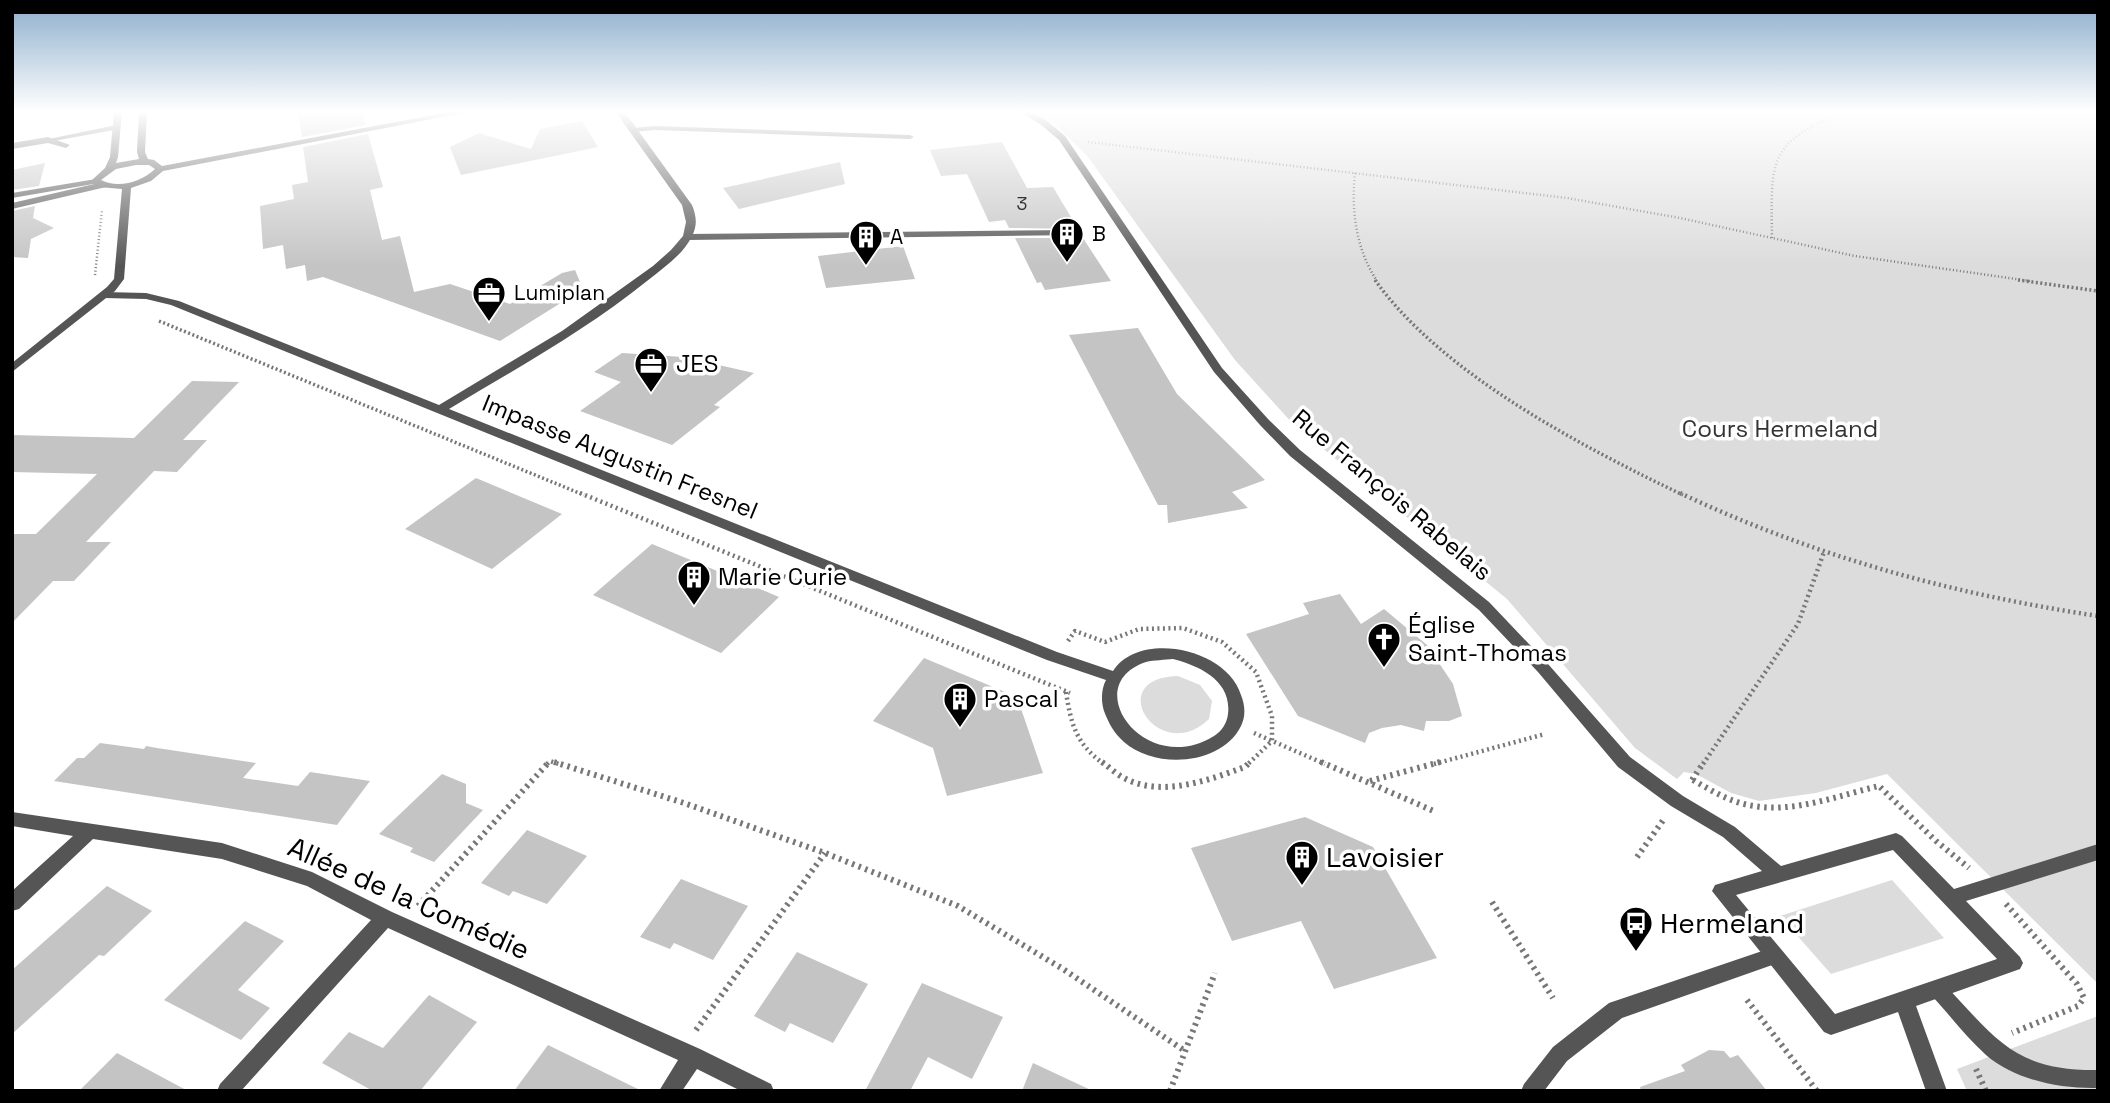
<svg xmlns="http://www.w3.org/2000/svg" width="2110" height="1103" viewBox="0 0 2110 1103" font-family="'Space Grotesk',sans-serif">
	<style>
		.green { fill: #dcdcdc }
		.building { fill: #c4c4c4 }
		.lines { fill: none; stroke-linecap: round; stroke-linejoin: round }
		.path-far3 { stroke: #777; stroke-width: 2.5; stroke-dasharray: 1 2.5; stroke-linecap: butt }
		.path-far2 { stroke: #777; stroke-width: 3.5; stroke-dasharray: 2 2.5; stroke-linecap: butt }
		.path-far1 { stroke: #777; stroke-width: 4.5; stroke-dasharray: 2 3.5; stroke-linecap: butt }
		.path { stroke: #777; stroke-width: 6; stroke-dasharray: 2.5 4.5; stroke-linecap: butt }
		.service { fill: #555; fill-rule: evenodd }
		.minor { fill: #555; fill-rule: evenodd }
		.tertiary { fill: #555; fill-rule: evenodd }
		.labels { text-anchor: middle; stroke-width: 7; stroke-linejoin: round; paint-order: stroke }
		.far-number-label { font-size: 18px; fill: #313131 }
		.far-poi-label { font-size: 21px; fill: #000; stroke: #fff; text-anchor: start }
		.poi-label { font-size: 24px; fill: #000; stroke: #fff; text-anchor: start }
		.park-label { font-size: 24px; fill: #333; stroke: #fff }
		.street-label { font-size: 24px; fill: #000; stroke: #fff }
		.near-poi-label { font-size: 28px; fill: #000; stroke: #fff; text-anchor: start }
		.near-street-label { font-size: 28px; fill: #000; stroke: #fff }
	</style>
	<rect width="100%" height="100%" fill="#fff"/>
	<g class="green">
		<path d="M1036,111H2098V984L1887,774L1816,793L1759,801L1731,793L1696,774L1684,772L1677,779L1635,748L1507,599L1293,424L1235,360L1088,157L1054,123Z"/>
		<path d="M1178,676L1200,685L1212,701L1209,719C1159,767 1101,678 1178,676Z"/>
		<path d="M1892,880L1944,938L1831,974L1780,916Z"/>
		<path d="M2098,1016V1091H1967L1957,1069Z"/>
	</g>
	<g class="building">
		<path d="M298,111H362L366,125L302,137Z"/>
		<path d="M582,121L598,147L461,175L450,147L479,133L531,149L540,129Z"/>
		<path d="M368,134L383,187L370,190L382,240L400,236L414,292L450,284L510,304L562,273L575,270L583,289L500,341L323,277L307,281L305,265L286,269L283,245L263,249L260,206L294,199L292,185L308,182L303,147Z"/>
		<path d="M1002,142L1027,188L1053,187L1078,229L1009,228L1005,220L989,222L967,174L941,176L930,150Z"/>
		<path d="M840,162L845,184L739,209L723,188Z"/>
		<path d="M45,163L39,186L12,190V170Z"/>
		<path d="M35,206L33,218L54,228L31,239L28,258L12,257V211Z"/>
		<path d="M1081,235L1111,281L1045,290L1041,282L1037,283L1015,238H1078Z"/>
		<path d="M903,246L915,279L826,288L818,256Z"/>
		<path d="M1138,328L1177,394L1265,480L1232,492L1248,508L1168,523L1167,505H1158L1069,335Z"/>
		<path d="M622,353L683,357L754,373L714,405L720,407L672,445L580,411L621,382L594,372Z"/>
		<path d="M192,381L239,382L183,440H207L177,472L154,471L86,542H111L74,581H53L12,623V534H36L97,474L12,472V435L134,438Z"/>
		<path d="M476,478L562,514L492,569L405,529Z"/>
		<path d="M652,544L727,575L779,597L721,653L593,595Z"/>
		<path d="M1340,594L1361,624L1384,609L1427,645L1453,684L1462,716L1449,721H1426L1424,731L1401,725L1382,728L1369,733L1365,743L1298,716L1246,634L1309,614L1303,603Z"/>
		<path d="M924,658L1017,697L1043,773L947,796L933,748L873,721Z"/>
		<path d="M100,743L144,749L146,746L157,748L256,763L243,778L298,786L310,772L370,781L337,825L54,781L77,758H84Z"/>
		<path d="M442,774L466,784V803L483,810L434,862L410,852L413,848L379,834Z"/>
		<path d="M1305,817L1373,847L1437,958L1334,989L1301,921L1232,941L1191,848Z"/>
		<path d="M527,830L587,856L547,904L513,891L509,896L481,883Z"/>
		<path d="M681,879L748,906L713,960L674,943L670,949L640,937Z"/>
		<path d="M107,886L152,911L104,956L99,955L12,1034V970Z"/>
		<path d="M245,921L284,941L238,990L270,1008L241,1040L164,1000Z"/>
		<path d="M797,952L868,984L833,1043L790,1023L785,1032L754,1016Z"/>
		<path d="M922,983L1003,1017L972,1079L928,1057L910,1091H865Z"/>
		<path d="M429,995L477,1022L420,1091H373L322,1063L349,1032L383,1048Z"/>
		<path d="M548,1045L642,1091H514Z"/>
		<path d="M1709,1050L1724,1051L1730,1058L1738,1055L1767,1091H1641L1640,1087L1685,1071L1681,1065Z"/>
		<path d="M117,1053L188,1091H79Z"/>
		<path d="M1033,1063L1093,1091H1022Z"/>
	</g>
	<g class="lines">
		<g class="path-far3">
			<path d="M2074,111L2098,116"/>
			<path d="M1088,142L1567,198L1680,218L1855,256L2030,281"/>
			<path d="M1355,173C1351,211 1356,249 1377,281"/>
			<path d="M1772,238C1771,160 1767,142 1847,111"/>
			<path d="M95,275L102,210"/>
		</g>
		<g class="path-far2">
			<path d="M1375,280C1442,374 1581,446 1683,495"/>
			<path d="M2018,280L2098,291"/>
			<path d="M159,321L584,495"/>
		</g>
		<g class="path-far1">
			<path d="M580,493L1070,693"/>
			<path d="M1680,493C1813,556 1952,594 2098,616"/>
			<path d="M1068,641L1075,631L1105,642L1139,629L1183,628L1222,642L1256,672L1272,716V741L1248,764"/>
			<path d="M1066,692C1071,724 1076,744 1104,764"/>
			<path d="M1254,733L1325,764"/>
			<path d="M547,764L550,761L559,764"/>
			<path d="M1434,764L1545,734"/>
			<path d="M1703,764L1798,624L1824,552"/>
		</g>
		<g class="path">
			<path d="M554,762L684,803L825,853L958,906L1063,969L1185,1051"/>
			<path d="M1102,762C1109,767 1116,774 1124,778C1162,798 1208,780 1245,767L1250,762"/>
			<path d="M1321,762L1436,812"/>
			<path d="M1692,780L1704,762"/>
			<path d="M1693,780C1712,791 1732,803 1754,806C1795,813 1840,795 1879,786L1936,841L1969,868"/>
			<path d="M1370,781L1440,762"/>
			<path d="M1637,857L1664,819"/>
			<path d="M1492,902L1553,998"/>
			<path d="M2006,904L2077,984L2084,998L2078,1006L2012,1033"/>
			<path d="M418,906L549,762"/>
			<path d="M1747,1000L1817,1091"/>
			<path d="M696,1030L825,853"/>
			<path d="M1976,1069L1986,1091"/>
			<path d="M1170,1091L1215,973"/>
		</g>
		<g class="service">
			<path d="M116,125H119V129L48,142L44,140Z"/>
			<path d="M655,126L910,135L914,137L910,139L655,130L632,132L628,130L632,128Z"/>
			<path d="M96,179L100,181L99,183L12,198V193Z"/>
			<path d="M1075,230L1079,233L1078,235L687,240L683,237L687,234Z"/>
			<path d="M1937,981L1943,983C1996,1038 2013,1071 2098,1070V1088C2060,1089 2015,1080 1986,1055C1966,1037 1949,1014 1931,995L1928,989L1931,983Z"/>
		</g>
		<g class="minor">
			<path d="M615,111H624L692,205C696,215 698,225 692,236C683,255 663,268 647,281C586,330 516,369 449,409L1057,652L1113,671C1139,630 1227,648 1241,695C1245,705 1246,716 1241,726C1222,765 1156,770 1124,742C1114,733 1109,724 1104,711C1101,702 1101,689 1106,680L1047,660L171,305L146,299L104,298L99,295L104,292L146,293L179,301L439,405L562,331L653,266L671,250L683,236L686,222L682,205ZM1173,659C1200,666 1232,681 1228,714C1227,723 1222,731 1214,736C1145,779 1077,685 1146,662C1154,660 1165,660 1173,659Z"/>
			<path d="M48,137L70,145L66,148L48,143L12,149V143Z"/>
			<path d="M103,182L106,183V187L12,209V203Z"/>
			<path d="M12,812L222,843L312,872L392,912L700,1049L771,1084L774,1091H741L697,1069L682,1091H659L678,1060L388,928L241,1091H217L220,1084L371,920L307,886L222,859L93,839L19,909L12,911V891L73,836L12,826Z"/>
			<path d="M1774,947L1781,950L1784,956L1781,962L1622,1018L1567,1061L1544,1091H1521L1524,1084L1553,1047L1609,1003Z"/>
		</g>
		<g class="tertiary">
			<path d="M114,111H122L118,157L116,163L139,159L137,152L139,111H147L145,152L148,159L154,160L162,166L454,111H473L163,171L151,181L131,188L124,279L115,291L12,372V363L107,287L114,279L122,189L99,187L91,181L105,168L110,157ZM136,165H149L155,169C141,182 118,189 101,180L116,169Z"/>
			<path d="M1018,111C1038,111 1051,124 1065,136L1222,368L1268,419L1300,450L1489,602L1548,664L1630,757L1683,796L1735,827L1781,866L1896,833L1902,836L1954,889L2098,844V860L1966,901L2020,957L2023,963L2020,969L1916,1006L1947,1091H1926L1898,1012L1831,1035L1824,1032L1712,891L1715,885L1762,871L1723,837L1671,806L1618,767L1538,672L1479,610L1290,456L1260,425L1214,372L1059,140L1040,124ZM1893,850L1997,959L1835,1014L1736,895Z"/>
		</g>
	</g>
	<linearGradient id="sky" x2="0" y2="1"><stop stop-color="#8cadcc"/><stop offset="0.42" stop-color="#fff"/><stop offset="1" stop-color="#fff" stop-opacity="0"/></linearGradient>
	<rect width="2110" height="266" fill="url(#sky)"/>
	<defs>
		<symbol id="building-pin" viewBox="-11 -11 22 30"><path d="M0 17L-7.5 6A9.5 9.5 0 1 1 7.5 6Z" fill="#000" stroke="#fff"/><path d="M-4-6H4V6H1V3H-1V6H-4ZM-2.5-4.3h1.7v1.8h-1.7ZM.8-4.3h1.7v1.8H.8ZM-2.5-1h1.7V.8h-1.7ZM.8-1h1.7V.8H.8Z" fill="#fff"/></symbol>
		<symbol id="office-pin" viewBox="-11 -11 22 30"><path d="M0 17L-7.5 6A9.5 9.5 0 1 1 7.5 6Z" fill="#000" stroke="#fff"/><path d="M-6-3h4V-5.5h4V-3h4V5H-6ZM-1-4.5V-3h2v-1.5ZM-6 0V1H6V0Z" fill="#fff"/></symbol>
		<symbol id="church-pin" viewBox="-11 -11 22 30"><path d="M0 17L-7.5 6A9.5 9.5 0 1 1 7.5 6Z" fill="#000" stroke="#fff"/><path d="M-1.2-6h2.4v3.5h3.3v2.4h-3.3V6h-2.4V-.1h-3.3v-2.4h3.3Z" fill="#fff"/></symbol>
		<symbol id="bus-pin" viewBox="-11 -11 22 30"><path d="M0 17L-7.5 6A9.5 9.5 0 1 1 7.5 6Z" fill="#000" stroke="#fff"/><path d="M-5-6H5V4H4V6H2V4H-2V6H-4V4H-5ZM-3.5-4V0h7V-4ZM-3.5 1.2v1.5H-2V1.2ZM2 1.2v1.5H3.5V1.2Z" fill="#fff"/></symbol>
	</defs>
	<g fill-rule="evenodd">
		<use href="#building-pin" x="1048" y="215" width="38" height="52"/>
		<use href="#building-pin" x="847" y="218" width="38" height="52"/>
		<use href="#office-pin" x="470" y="274" width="38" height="52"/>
		<use href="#office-pin" x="632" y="345" width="38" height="52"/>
		<use href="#building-pin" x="675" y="558" width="38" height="52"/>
		<use href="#church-pin" x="1365" y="620" width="38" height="52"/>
		<use href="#building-pin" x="941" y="680" width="38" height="52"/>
		<use href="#building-pin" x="1283" y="838" width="38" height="52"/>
		<use href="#bus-pin" x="1617" y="904" width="38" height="52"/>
	</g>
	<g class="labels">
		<g class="far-number-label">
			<text x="1022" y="210">3</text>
		</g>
		<g class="far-poi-label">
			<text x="1092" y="241">B</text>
			<text x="890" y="244">A</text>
			<text x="514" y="300">Lumiplan</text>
		</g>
		<g class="poi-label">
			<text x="676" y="372">JES</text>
			<text x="718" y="585">Marie Curie</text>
			<text x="1408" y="633">Église<tspan x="1408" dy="28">Saint-Thomas</tspan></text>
			<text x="984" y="707">Pascal</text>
		</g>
		<g class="park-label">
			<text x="1780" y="437">Cours Hermeland</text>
		</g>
		<g class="street-label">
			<text transform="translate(620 457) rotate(22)" y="8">Impasse Augustin Fresnel</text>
			<text transform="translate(1392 495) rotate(40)" y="8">Rue François Rabelais</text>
		</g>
		<g class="near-poi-label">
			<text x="1326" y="867">Lavoisier</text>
			<text x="1660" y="933">Hermeland</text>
		</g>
		<g class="near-street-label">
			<text transform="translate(409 898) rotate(24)" y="10">Allée de la Comédie</text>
		</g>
	</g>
	<rect width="2110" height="1103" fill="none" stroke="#000000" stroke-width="28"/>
</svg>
